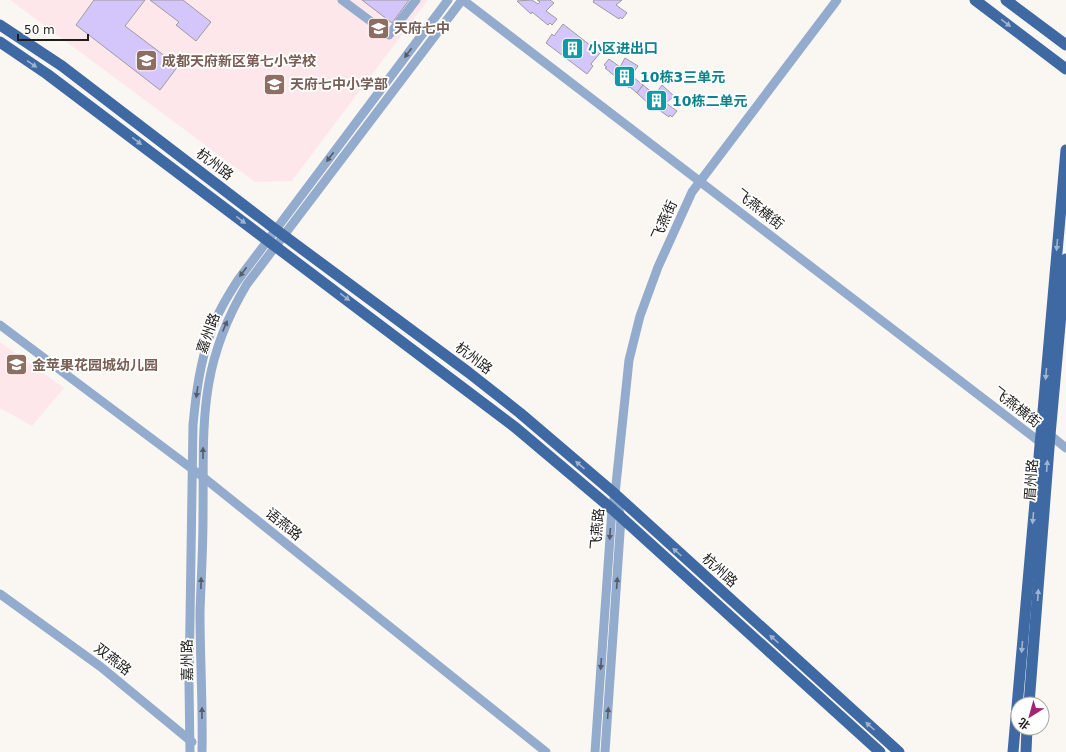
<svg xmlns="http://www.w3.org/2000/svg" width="1066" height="752" viewBox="0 0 1066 752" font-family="'DejaVu Sans','Noto Sans SC',sans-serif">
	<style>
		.education { fill: #fde7eb }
		.building { fill: #d4c6fb; stroke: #9c9b9f }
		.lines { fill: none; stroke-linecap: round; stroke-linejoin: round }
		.minor { stroke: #93abcc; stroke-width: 9 }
		.major { stroke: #3f69a3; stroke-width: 11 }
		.oneway { fill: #9fb4d1 }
		.oneway2 { fill: #535d6c }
		.labels { text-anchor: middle; stroke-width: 3.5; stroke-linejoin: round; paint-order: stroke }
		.education-label { font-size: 14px; font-weight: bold; fill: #785e54; stroke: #fff; text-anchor: start }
		.culture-label { font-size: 14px; font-weight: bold; fill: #0d838f; stroke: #fff; text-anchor: start }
		.street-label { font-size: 14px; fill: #1f1e1d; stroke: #fff }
	</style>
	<rect width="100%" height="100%" fill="#faf7f3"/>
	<g class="education">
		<path d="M10,0H428L292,181L255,182Z"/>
		<path d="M0,342L64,388L32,426L0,408Z"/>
	</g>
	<g class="building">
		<path d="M94,0H145L125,26L178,66L160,90L76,25Z"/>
		<path d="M150,0H183L211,22L196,41L176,25L179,22Z"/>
		<path d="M362,0H409L392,23Z"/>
		<path d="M532,0L538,4L540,2L537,0H550L554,3L546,11L557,19L552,25L550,23L548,25L532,12L531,14L517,1Z"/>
		<path d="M594,0H622L616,5L627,13L622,19L620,17L619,19L593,2Z"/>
		<path d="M563,24L600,53L591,64L593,66L587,74L546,43L552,34L554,36Z"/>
		<path d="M625,58L638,66L633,73L629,71L628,73L643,85L637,93L630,87L629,88L605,68L607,67L604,65L609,59L620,67Z"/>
		<path d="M643,85L658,97L660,94L657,92L662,85L674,96L666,103L677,111L672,117L670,115L669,117L652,105L651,106L637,93Z"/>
	</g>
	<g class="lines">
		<g class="minor">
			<path d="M342,0L389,35L416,0"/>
			<path d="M463,0L1040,442"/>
			<path d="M0,325L203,477L546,752"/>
			<path d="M1050,435L1066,448"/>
			<path d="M615,494L629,360L640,316L658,267L692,192L837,0"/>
			<path d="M0,594L101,667L192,742"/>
			<path d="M190,752L189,684L193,425C196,393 200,362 211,332C217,313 228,296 238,280L448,0"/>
			<path d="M202,752C203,705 200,659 200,612C201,581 203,550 203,518C204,426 197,367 247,284L462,0"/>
			<path d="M595,752L612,509L615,494L621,518L605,752"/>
		</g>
		<g class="major">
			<path d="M975,0L1066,69"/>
			<path d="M1006,0L1066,45"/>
			<path d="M0,25L62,66L275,229L468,372L520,413L615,494L899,752"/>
			<path d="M0,42L47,74L516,428L612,509L880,752"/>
			<path d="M1029,704L1050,435L1066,259"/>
			<path d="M1013,752L1066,150"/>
			<path d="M1026,752L1027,728"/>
		</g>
	</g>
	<defs><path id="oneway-solid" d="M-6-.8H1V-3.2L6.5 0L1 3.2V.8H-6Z"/></defs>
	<g class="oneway">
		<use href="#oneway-solid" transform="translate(1006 23) rotate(37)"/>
		<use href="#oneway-solid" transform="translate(32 64) rotate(34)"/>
		<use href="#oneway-solid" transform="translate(137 141) rotate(37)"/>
		<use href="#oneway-solid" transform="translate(241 220) rotate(38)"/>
		<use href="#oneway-solid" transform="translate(1057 245) rotate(95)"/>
		<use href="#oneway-solid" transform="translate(345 297) rotate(37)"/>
		<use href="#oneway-solid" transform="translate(1046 374) rotate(95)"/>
		<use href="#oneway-solid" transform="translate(580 465) rotate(-139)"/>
		<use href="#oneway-solid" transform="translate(1047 466) rotate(-86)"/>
		<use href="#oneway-solid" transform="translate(1033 518) rotate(95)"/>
		<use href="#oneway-solid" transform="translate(677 552) rotate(-138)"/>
		<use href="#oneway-solid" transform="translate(1038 595) rotate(-86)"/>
		<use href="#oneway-solid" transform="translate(774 639) rotate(-138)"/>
		<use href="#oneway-solid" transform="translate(1022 647) rotate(95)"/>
		<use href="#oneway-solid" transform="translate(870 726) rotate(-138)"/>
	</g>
	<g class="oneway2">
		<use href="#oneway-solid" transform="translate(408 53) rotate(127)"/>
		<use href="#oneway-solid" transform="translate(330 157) rotate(127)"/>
		<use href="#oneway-solid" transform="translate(243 272) rotate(127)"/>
		<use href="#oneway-solid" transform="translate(225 326) rotate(-67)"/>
		<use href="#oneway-solid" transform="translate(197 392) rotate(98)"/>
		<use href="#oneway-solid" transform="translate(203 453) rotate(-90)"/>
		<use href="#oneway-solid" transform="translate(610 534) rotate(94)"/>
		<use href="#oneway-solid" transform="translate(201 583) rotate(-89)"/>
		<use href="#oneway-solid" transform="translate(617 583) rotate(-86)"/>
		<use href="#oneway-solid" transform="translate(601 664) rotate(94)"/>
		<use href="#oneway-solid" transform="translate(202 713) rotate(-90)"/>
		<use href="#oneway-solid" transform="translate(608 713) rotate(-86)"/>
	</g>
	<defs>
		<symbol id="school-square" viewBox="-11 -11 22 22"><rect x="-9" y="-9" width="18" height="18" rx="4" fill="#8d6e63" stroke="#fff"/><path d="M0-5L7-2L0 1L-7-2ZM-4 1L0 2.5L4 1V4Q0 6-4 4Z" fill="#fff"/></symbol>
		<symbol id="building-square" viewBox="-11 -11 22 22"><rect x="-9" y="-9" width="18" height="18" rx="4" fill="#0f9aa8" stroke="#fff"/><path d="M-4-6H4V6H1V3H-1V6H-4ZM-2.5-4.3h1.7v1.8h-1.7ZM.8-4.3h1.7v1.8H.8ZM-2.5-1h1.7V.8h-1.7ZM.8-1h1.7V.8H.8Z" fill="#fff"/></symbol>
	</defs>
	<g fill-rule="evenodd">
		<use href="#school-square" x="366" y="16" width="25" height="25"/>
		<use href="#building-square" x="560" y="36" width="25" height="25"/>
		<use href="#school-square" x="134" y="48" width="25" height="25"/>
		<use href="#building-square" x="612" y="64" width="25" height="25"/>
		<use href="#school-square" x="262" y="72" width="25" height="25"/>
		<use href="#building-square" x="644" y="88" width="25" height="25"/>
		<use href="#school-square" x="4" y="352" width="25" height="25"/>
	</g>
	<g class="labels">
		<g class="education-label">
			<text x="394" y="33">天府七中</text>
			<text x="162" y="66">成都天府新区第七小学校</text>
			<text x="290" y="89">天府七中小学部</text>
			<text x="32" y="370">金苹果花园城幼儿园</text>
		</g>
		<g class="culture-label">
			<text x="588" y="53">小区进出口</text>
			<text x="640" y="82">10栋3三单元</text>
			<text x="672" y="106">10栋二单元</text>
		</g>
		<g class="street-label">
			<text transform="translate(215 164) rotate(37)" y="5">杭州路</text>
			<text transform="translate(760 209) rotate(38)" y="5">飞燕横街</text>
			<text transform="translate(664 220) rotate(-66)" y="5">飞燕街</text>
			<text transform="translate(208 333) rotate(-70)" y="5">嘉州路</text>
			<text transform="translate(474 358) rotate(37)" y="5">杭州路</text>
			<text transform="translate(1017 407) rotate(38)" y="5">飞燕横街</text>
			<text transform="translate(1031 480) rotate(-86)" y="5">眉州路</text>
			<text transform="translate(284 524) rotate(39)" y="5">语燕路</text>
			<text transform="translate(597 529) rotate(-85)" y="5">飞燕路</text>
			<text transform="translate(720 570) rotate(42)" y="5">杭州路</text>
			<text transform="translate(113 659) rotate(38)" y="5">双燕路</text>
			<text transform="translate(187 660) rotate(-91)" y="5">嘉州路</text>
		</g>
	</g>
	<g transform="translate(1030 716) rotate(217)"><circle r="19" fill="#ffffff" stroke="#a5a5a5"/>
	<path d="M0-3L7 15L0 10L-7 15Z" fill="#a42372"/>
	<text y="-6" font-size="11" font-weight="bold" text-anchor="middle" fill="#1f1e1d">北</text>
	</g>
	<path d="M18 34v6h70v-6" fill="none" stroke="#1f1e1d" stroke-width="2"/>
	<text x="24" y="34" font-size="12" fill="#1f1e1d" stroke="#ffffff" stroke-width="3" paint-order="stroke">50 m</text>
</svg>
